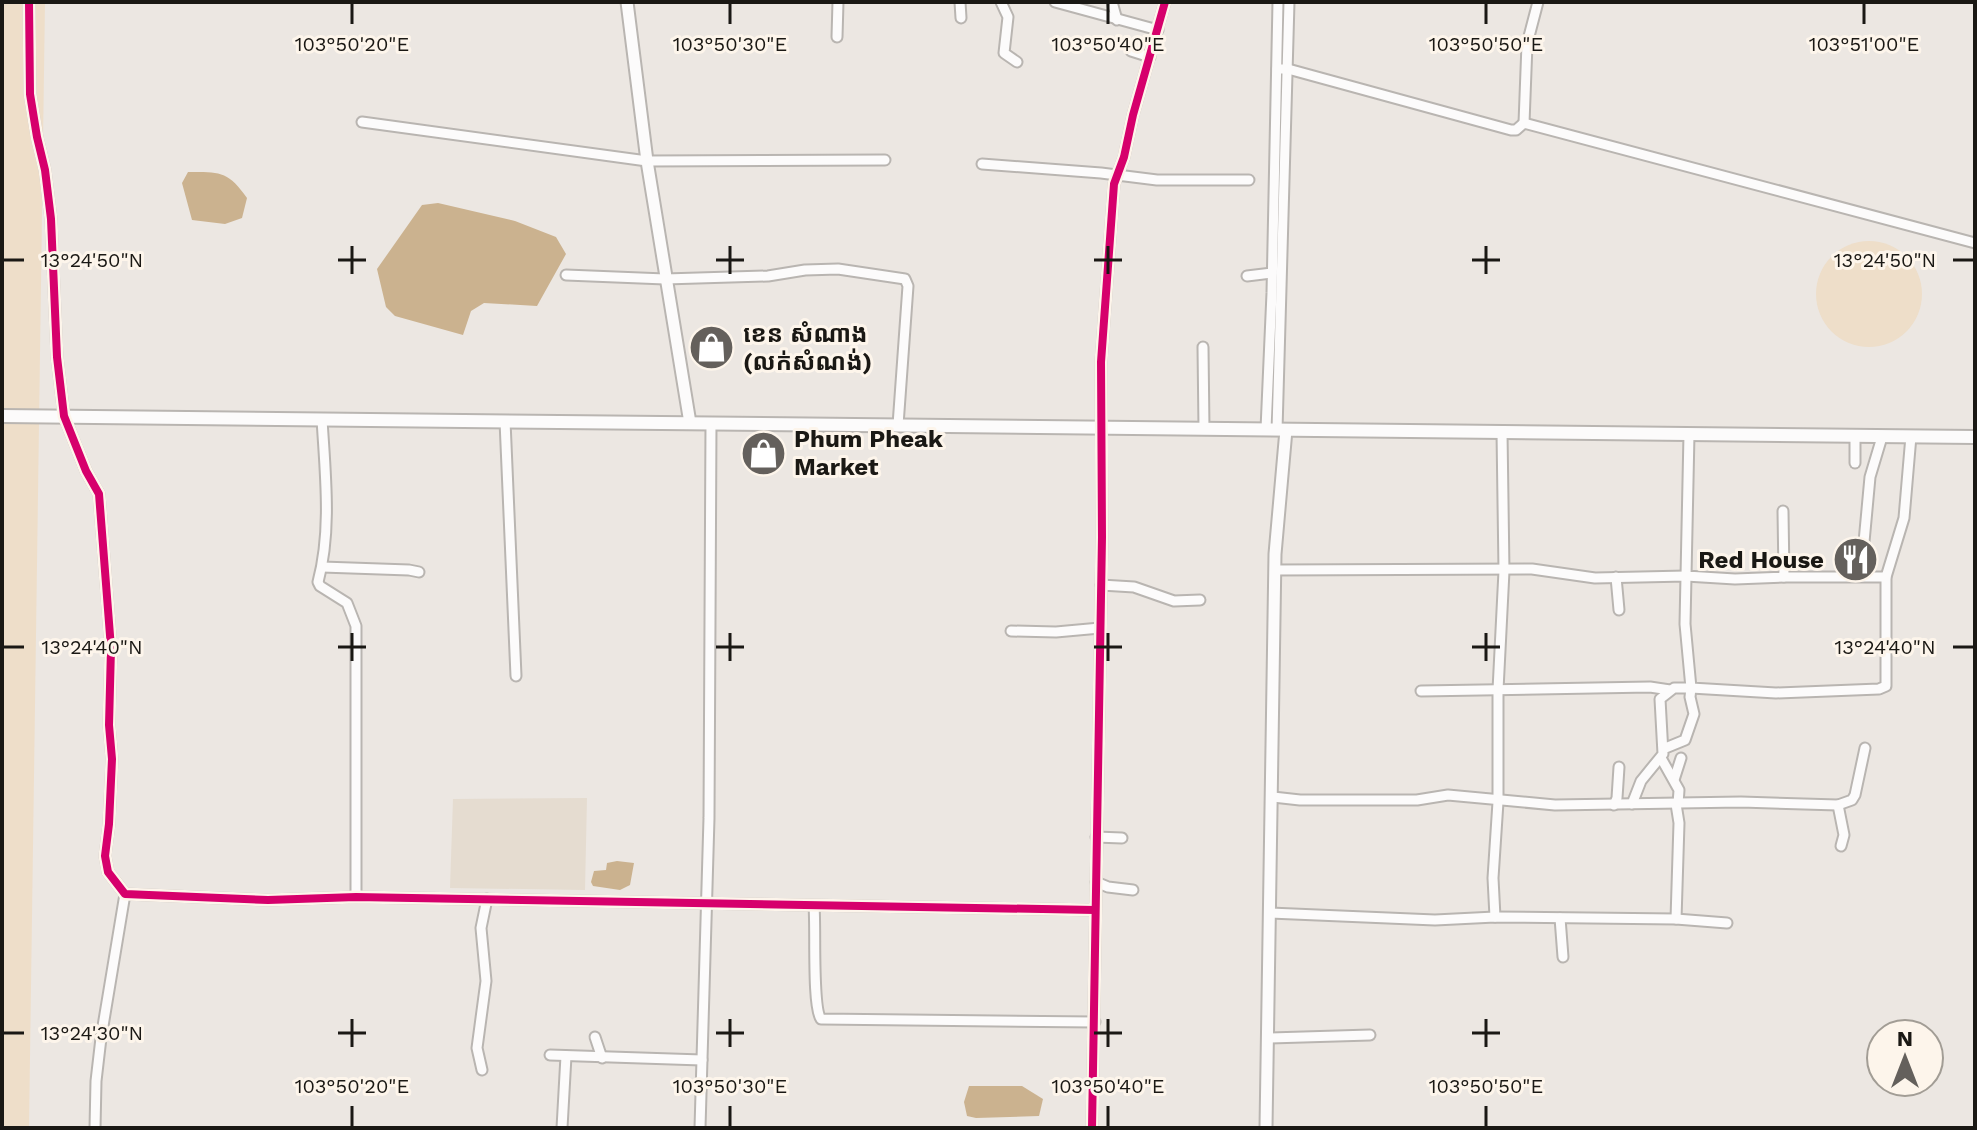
<svg xmlns="http://www.w3.org/2000/svg" width="1977" height="1130" viewBox="0 0 1977 1130" font-family="'Work Sans','Noto Sans Khmer',sans-serif">
	<style>
		.built { fill: #e5dcd0 }
		.green { fill: #eedec9 }
		.water { fill: #cbb28f }
		.lines { fill: none; stroke-linecap: round; stroke-linejoin: round }
		.minor-casing { stroke: #b9b5b1; stroke-width: 13 }
		.tertiary-casing { stroke: #b9b5b1; stroke-width: 15 }
		.secondary-casing { stroke: #b9b5b1; stroke-width: 16 }
		.minor { stroke: #fcfbfb; stroke-width: 9 }
		.tertiary { stroke: #fcfbfb; stroke-width: 11 }
		.secondary { stroke: #fcfbfb; stroke-width: 12 }
		.cycleway-casing { stroke: #fdf5eb; stroke-width: 13 }
		.cycleway { stroke: #d6006c; stroke-width: 8 }
		.ticks { fill: none; stroke: #1a1814; stroke-width: 3 }
		.labels { text-anchor: middle; stroke-width: 6; stroke-linejoin: round; paint-order: stroke }
		.poi-label { font-size: 24px; font-weight: bold; fill: #1a1814; stroke: #fdf5eb; text-anchor: start }
		.ticks-label { font-size: 20px; text-anchor: middle; fill: #1a1814; stroke: #fdf5eb; stroke-width: 6; stroke-linejoin: round; paint-order: stroke }
	</style>
	<rect width="100%" height="100%" fill="#ece7e2"/>
	<path class="built" d="M587,798L585,890L450,888L453,799Z"/>
	<g class="green">
		<path d="M2,2H45L29,1128H2Z"/>
		<circle cx="1869" cy="294" r="53"/>
	</g>
	<g class="water">
		<path d="M188,172C220,172 228,171 247,198L242,218L225,224L192,220L182,183Z"/>
		<path d="M438,203L515,221L556,237L566,254L537,306L484,303L471,311L463,335L395,316L386,307L377,269L422,205Z"/>
		<path d="M617,861L634,863L630,885L620,890L593,886L591,882L594,871L606,870L607,863Z"/>
		<path d="M969,1086H1022L1043,1099L1039,1116L976,1118L967,1116L964,1102Z"/>
	</g>
	<g class="lines">
		<defs>
			<g id="minor">
				<path d="M29,2L30,94L37,137L45,170L51,219L57,357L64,416L86,471L99,494L111,648L109,725L112,759L109,824L105,856L108,872L125,894L268,900L356,897L1095,910"/>
				<path d="M960,2L961,18"/>
				<path d="M1001,2L1008,17L1004,53L1017,62"/>
				<path d="M1055,2L1158,30"/>
				<path d="M1112,2L1117,20"/>
				<path d="M837,37L838,2"/>
				<path d="M1131,51L1150,57"/>
				<path d="M1277,69H1288L1511,130H1516L1524,123L1975,243"/>
				<path d="M362,122L647,161L885,160"/>
				<path d="M1524,123L1527,44L1538,2"/>
				<path d="M982,164L1101,173L1157,180H1249"/>
				<path d="M566,275L665,279L768,276L805,270L838,269L905,279L908,286L898,425"/>
				<path d="M1247,276L1272,273"/>
				<path d="M1203,347L1204,429"/>
				<path d="M322,419C325,472 332,530 318,582L320,586L347,603L356,626V897"/>
				<path d="M505,421L516,676"/>
				<path d="M1266,429L1272,293L1278,2"/>
				<path d="M1277,430L1289,2"/>
				<path d="M1689,434L1686,576L1735,579L1784,577L1783,511"/>
				<path d="M1855,463V436"/>
				<path d="M1864,542L1870,477L1882,437"/>
				<path d="M322,567L409,570L419,572"/>
				<path d="M1275,570L1532,569L1595,578L1686,576L1685,624L1691,688L1776,693L1879,689L1886,686V577L1904,518L1911,436"/>
				<path d="M1616,577L1619,610"/>
				<path d="M1784,577H1886"/>
				<path d="M1101,585L1134,587L1174,601L1200,600"/>
				<path d="M1011,631L1056,632L1100,628"/>
				<path d="M1421,691L1650,687L1670,690"/>
				<path d="M1661,758L1679,790L1678,804"/>
				<path d="M1674,780L1681,758"/>
				<path d="M1273,797L1300,800H1417L1448,795L1555,805L1741,802L1838,805L1852,800L1855,795L1865,748"/>
				<path d="M1632,804L1641,781L1663,754L1660,699L1674,688H1691L1690,697L1694,714L1685,740L1663,749"/>
				<path d="M1676,804L1679,823L1676,919"/>
				<path d="M1614,805L1617,798L1619,767"/>
				<path d="M1838,805L1844,835L1841,846"/>
				<path d="M1096,837L1122,838"/>
				<path d="M1096,882L1108,887L1133,890"/>
				<path d="M814,906C816,928 812,1007 821,1019L1095,1022"/>
				<path d="M1270,913L1435,920L1495,917L1676,919L1727,923"/>
				<path d="M1495,917L1493,878L1498,802V690L1504,571L1502,432"/>
				<path d="M1560,918L1563,957"/>
				<path d="M595,1037L602,1058"/>
				<path d="M1267,1038L1370,1035"/>
				<path d="M550,1055L702,1060"/>
				<path d="M482,1070L477,1048L486,981L481,928L487,899"/>
				<path d="M95,1128L96,1081L101,1038L125,894"/>
				<path d="M562,1128L566,1056"/>
				<path d="M700,1128L709,818L711,423"/>
				<path d="M1092,1128L1102,537L1101,362L1114,184L1124,157L1133,115L1165,2"/>
			</g>
			<g id="tertiary">
				<path d="M627,2L647,161L690,423"/>
				<path d="M1266,1128L1275,554L1286,430"/>
			</g>
			<path id="secondary" d="M2,416L1975,437"/>
		</defs>
		<use href="#minor" class="minor-casing"/>
		<use href="#tertiary" class="tertiary-casing"/>
		<use href="#secondary" class="secondary-casing"/>
		<use href="#minor" class="minor"/>
		<use href="#tertiary" class="tertiary"/>
		<use href="#secondary" class="secondary"/>
		<defs>
			<g id="cycleway">
				<path d="M29,2L30,94L37,137L45,170L51,219L57,357L64,416L86,471L99,494L111,648L109,725L112,759L109,824L105,856L108,872L125,894L268,900L356,897L1095,910"/>
				<path d="M1092,1128L1102,537L1101,362L1114,184L1124,157L1133,115L1165,2"/>
			</g>
		</defs>
		<use href="#cycleway" class="cycleway-casing"/>
		<use href="#cycleway" class="cycleway"/>
	</g>
	<path class="ticks" d="M352,4V24M730,4V24M1108,4V24M1486,4V24M1864,4V24M352,246V274M730,246V274M1108,246V274M1486,246V274M4,260H24M338,260H366M716,260H744M1094,260H1122M1472,260H1500M1953,260H1973M352,633V661M730,633V661M1108,633V661M1486,633V661M4,647H24M338,647H366M716,647H744M1094,647H1122M1472,647H1500M1953,647H1973M352,1019V1047M730,1019V1047M1108,1019V1047M1486,1019V1047M4,1033H24M338,1033H366M716,1033H744M1094,1033H1122M1472,1033H1500M352,1106V1126M730,1106V1126M1108,1106V1126M1486,1106V1126"/>
	<defs>
		<symbol id="shop-disc" viewBox="-11 -11 22 22"><circle r="9.5" fill="#64605c" stroke="#fdf5eb"/><path d="M-5-2.5h2.3a2.7 3.5 0 0 1 5.4 0H5L5.5 6h-11ZM-1.5-2.5h3a1.5 2.3 0 0 0-3 0Z" fill="#fff"/></symbol>
		<symbol id="restaurant-disc" viewBox="-11 -11 22 22"><circle r="9.5" fill="#64605c" stroke="#fdf5eb"/><path d="M-5-6h1v4h1v-4h1v4h1v-4h1v5L-1.5 .5V6h-2V.5L-5-1ZM5-6V6H3V1.5H1.5Q1.5-4 5-6Z" fill="#fff"/></symbol>
	</defs>
	<g fill-rule="evenodd">
		<use href="#shop-disc" x="686" y="322" width="51" height="51"/>
		<use href="#shop-disc" x="738" y="428" width="51" height="51"/>
		<use href="#restaurant-disc" x="1830" y="534" width="51" height="51"/>
	</g>
	<g class="labels">
		<g class="poi-label">
			<text x="743" y="342">ខេន សំណាង<tspan x="743" dy="28">(លក់សំណង់)</tspan></text>
			<text x="794" y="447">Phum Pheak<tspan x="794" dy="28">Market</tspan></text>
			<text x="1824" y="568" text-anchor="end">Red House</text>
		</g>
	</g>
	<g class="ticks-label">
		<text x="352" y="51">103°50'20"E</text>
		<text x="730" y="51">103°50'30"E</text>
		<text x="1108" y="51">103°50'40"E</text>
		<text x="1486" y="51">103°50'50"E</text>
		<text x="1864" y="51">103°51'00"E</text>
		<text x="92" y="267">13°24'50"N</text>
		<text x="1885" y="267">13°24'50"N</text>
		<text x="92" y="654">13°24'40"N</text>
		<text x="1885" y="654">13°24'40"N</text>
		<text x="92" y="1040">13°24'30"N</text>
		<text x="352" y="1093">103°50'20"E</text>
		<text x="730" y="1093">103°50'30"E</text>
		<text x="1108" y="1093">103°50'40"E</text>
		<text x="1486" y="1093">103°50'50"E</text>
	</g>
	<rect width="1977" height="1130" fill="none" stroke="#1a1814" stroke-width="8"/>
	<g transform="translate(1905 1058)"><circle r="38" fill="#fdf5eb" stroke="#a29d95" stroke-width="2"/>
	<path d="M0-6L14 30L0 20L-14 30Z" fill="#64605c"/>
	<text y="-12" font-size="22" font-weight="bold" text-anchor="middle" fill="#1a1814">N</text>
	</g>
</svg>
